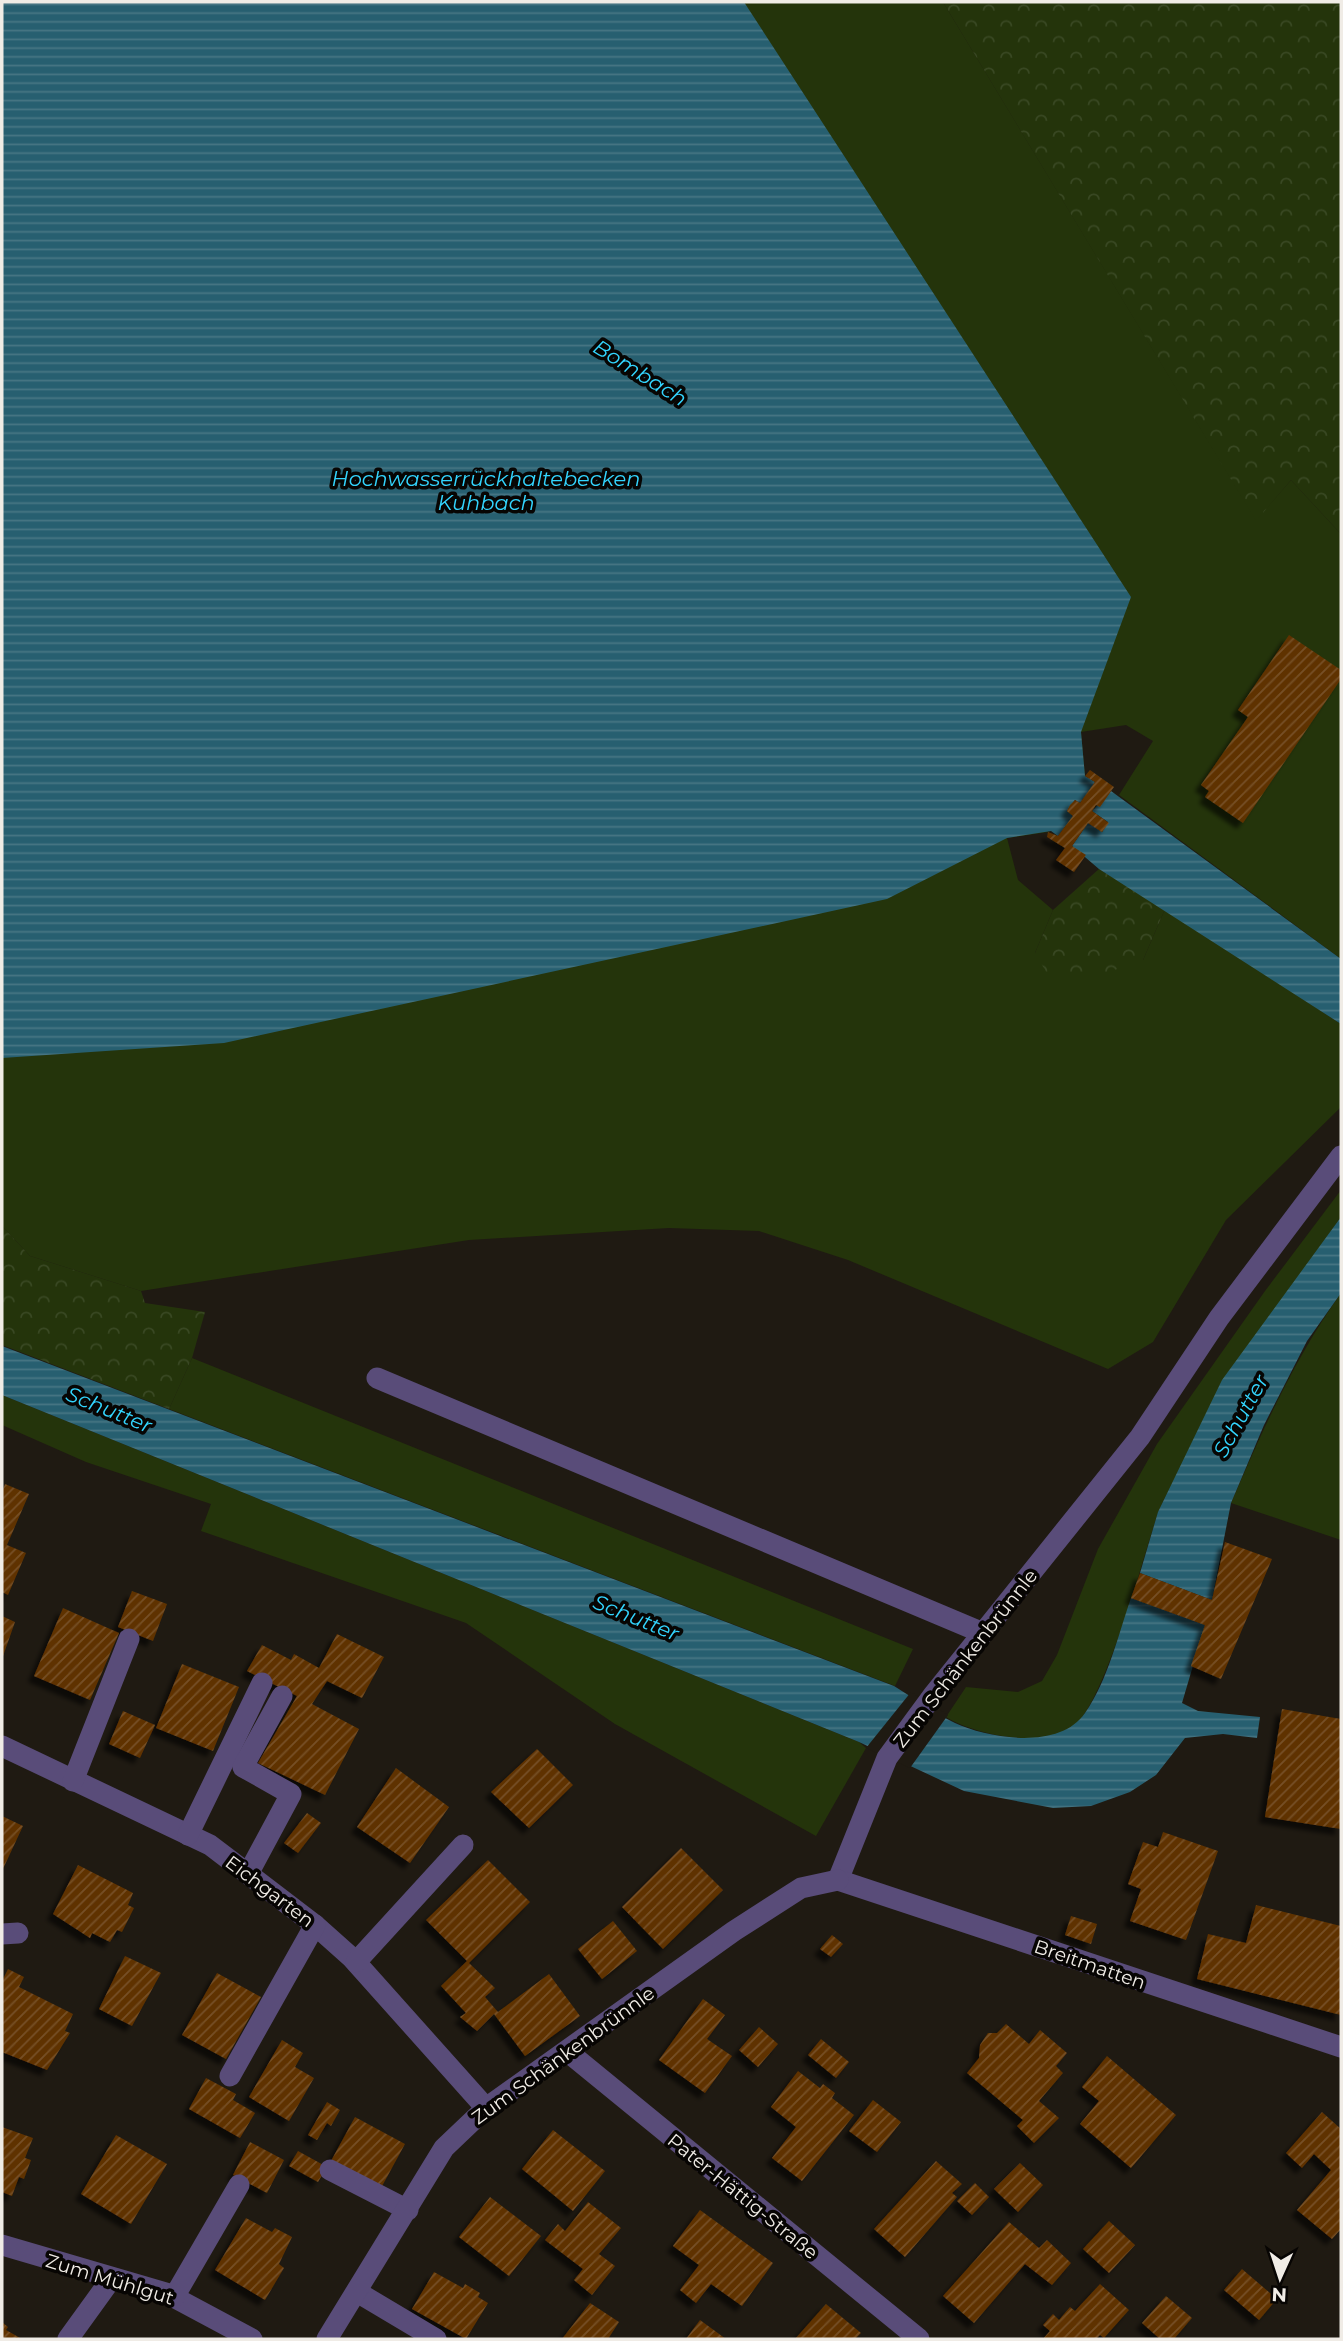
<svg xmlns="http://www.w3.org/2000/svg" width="1343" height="2341" viewBox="0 0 1343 2341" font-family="Montserrat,sans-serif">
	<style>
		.green { fill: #24340b }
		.forest { fill: url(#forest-crowns) }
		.water { fill: url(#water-rules) }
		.pier { fill: #1f1a12 }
		.building { fill: url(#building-hatch); filter: url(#shadow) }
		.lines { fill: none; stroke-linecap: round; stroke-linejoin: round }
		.minor { stroke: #594c79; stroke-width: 21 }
		.labels { text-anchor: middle; stroke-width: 7; stroke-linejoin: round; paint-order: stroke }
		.street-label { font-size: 19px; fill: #f0ece6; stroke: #070503 }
		.water-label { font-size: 21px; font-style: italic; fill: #33d4fd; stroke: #070503 }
	</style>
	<defs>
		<pattern id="forest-crowns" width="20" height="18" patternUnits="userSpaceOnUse" patternTransform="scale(1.75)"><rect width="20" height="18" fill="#24340b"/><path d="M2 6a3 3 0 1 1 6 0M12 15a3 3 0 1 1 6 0" fill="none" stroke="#394823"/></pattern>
		<pattern id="water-rules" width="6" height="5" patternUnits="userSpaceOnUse" patternTransform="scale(1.75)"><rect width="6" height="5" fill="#275f70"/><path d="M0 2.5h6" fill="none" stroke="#477684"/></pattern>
		<pattern id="building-hatch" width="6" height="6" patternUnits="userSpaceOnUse" patternTransform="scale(1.75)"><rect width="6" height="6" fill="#5f3201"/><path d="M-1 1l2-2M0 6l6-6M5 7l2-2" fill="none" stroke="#765026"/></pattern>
		<filter id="shadow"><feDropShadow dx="-6" dy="6" stdDeviation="2" flood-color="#0009"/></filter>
	</defs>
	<rect width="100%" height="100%" fill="#1f1a12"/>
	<g class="green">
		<path d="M725,2H943L1256,520L1291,480L1341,534V959L1119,795L1153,741L1126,725L1081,732L1085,776L1048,832L1007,838L1018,880L1053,910L1035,953L1143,960L1165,909L1341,1024V1107L1226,1220L1153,1342L1108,1369L848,1260L759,1231L669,1228L469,1240L141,1291L30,1256L2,1226V1020Z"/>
		<path d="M1341,1190V1217C1295,1282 1256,1352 1215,1420C1197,1449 1168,1485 1157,1516C1143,1558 1104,1705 1073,1727C1043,1749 975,1735 946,1717L966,1687L1018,1692L1042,1681L1057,1655L1098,1549L1157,1444L1265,1291Z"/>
		<path d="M1341,1293V1540L1231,1503C1264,1427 1293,1361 1341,1293Z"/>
		<path d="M192,1358L913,1649L895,1686L169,1409Z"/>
		<path d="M2,1395L859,1742L866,1748L816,1836L615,1724L466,1623L201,1531L211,1504L86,1462L2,1425Z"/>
	</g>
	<g class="forest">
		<path d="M943,2H1341V534L1291,480L1256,521Z"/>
		<path d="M1099,869L1165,909L1143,960L1083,981L1049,977L1035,953L1053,910Z"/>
		<path d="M2,1226L30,1256L141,1291L145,1303L205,1312L192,1358L169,1409L2,1345Z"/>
	</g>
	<g class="water">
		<path d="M2,2H744L1131,597L1081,732L1085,776L1095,782L1080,803L1075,800L1067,811L1073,816L1058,836L1051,831L1007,838L887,899L224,1043L2,1058Z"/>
		<path d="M1111,791L1341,959V1024L1099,869L1072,846L1088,823L1102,832L1108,822L1092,811Z"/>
		<path d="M1341,1217V1293L1307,1341L1264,1425L1231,1503L1212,1600L1140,1573L1158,1512L1222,1380Z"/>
		<path d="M2,1346L894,1686C914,1698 934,1713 955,1723C990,1739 1060,1750 1085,1713C1108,1680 1118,1635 1131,1598L1205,1625L1182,1703L1198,1711L1260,1717L1257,1738L1223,1734L1185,1738L1156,1775L1130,1792L1091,1806L1053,1808L964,1791L859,1742L2,1395Z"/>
	</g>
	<path class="pier" d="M911,1692L948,1715L910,1768L866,1748Z"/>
	<g class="building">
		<path d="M1289,635L1341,670V679L1243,823L1205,797L1209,791L1201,785L1248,717L1238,710Z"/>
		<path d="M1090,770L1114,787L1100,807L1096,805L1092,811L1109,823L1102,832L1088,823L1072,846L1086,855L1074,872L1056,860L1065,848L1047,837L1048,832L1058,836L1073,816L1067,811L1070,805L1075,800L1080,803L1095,782L1085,776Z"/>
		<path d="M5,1484L29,1494L7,1545L26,1553L8,1595L2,1592V1492Z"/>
		<path d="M1225,1542L1272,1559L1221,1679L1191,1666L1205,1625L1131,1598L1140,1573L1212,1600Z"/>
		<path d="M132,1591L167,1604L153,1641L118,1627Z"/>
		<path d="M63,1608L119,1633L90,1700L34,1676Z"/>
		<path d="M2,1616L15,1622L2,1659Z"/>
		<path d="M337,1634L384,1657L362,1698L327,1681L312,1704L359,1729L325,1795L258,1763L297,1696L247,1671L262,1645L291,1660L294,1654L319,1668Z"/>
		<path d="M182,1664L239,1687L213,1751L156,1728Z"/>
		<path d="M1282,1709L1341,1719V1829L1265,1817Z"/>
		<path d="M123,1711L155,1725L140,1758L109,1744Z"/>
		<path d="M537,1749L573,1785L529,1828L491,1792Z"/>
		<path d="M396,1768L449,1807L410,1863L357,1827Z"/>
		<path d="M307,1813L321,1823L298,1853L284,1843Z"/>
		<path d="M2,1816L23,1826L2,1871Z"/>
		<path d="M1163,1832L1218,1851L1186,1940L1130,1921L1141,1889L1128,1884L1143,1842L1158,1847Z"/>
		<path d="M681,1848L723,1890L663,1949L622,1907Z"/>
		<path d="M488,1860L530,1902L469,1963L495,1988L485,1997L498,2012L549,1974L580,2016L525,2056L494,2014L477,2031L460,2017L466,2013L441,1986L467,1961L426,1920Z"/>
		<path d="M78,1865L133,1893L128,1905L134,1908L122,1932L117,1930L110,1942L92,1933L90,1938L53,1914Z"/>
		<path d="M1256,1905L1341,1926V2015L1197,1979L1208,1934L1246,1943Z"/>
		<path d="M1071,1916L1097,1924L1091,1944L1065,1935Z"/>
		<path d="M613,1921L637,1951L602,1979L578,1949Z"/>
		<path d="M832,1935L843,1944L831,1957L820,1949Z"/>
		<path d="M125,1956L161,1973L132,2026L99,2009Z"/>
		<path d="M8,1969L24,1977L19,1987L73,2014L65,2031L70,2033L47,2070L2,2052V1981Z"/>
		<path d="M217,1973L261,1997L226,2059L182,2035Z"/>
		<path d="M703,1999L725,2015L707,2039L732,2056L705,2093L659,2060Z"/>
		<path d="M1006,2024L1029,2044L1040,2030L1067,2053L1056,2066L1063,2073L1039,2101L1059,2118L1034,2143L1017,2126L1023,2120L967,2073L979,2058L980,2045L988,2033H997Z"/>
		<path d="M759,2027L778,2044L758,2067L739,2050Z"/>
		<path d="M821,2039L849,2062L836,2078L808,2055Z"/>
		<path d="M282,2040L303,2053L295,2067L314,2078L289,2121L249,2097Z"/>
		<path d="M1107,2056L1176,2115L1131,2168L1080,2124L1099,2101L1082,2087Z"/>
		<path d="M798,2071L820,2088L823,2084L835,2093L832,2098L854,2115L802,2181L772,2158L796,2127L771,2107Z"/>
		<path d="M206,2078L236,2094L233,2100L255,2113L240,2138L189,2109Z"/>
		<path d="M873,2100L901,2122L877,2152L849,2131Z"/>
		<path d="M327,2102L340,2110L331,2126L327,2123L317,2140L308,2135Z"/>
		<path d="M1322,2112L1341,2129V2229L1332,2239L1297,2210L1331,2170L1314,2154L1302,2168L1286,2153Z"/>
		<path d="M355,2117L405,2144L381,2188L331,2161Z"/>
		<path d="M2,2127L33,2138L25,2158L31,2160L24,2179L19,2177L12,2196L2,2192Z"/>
		<path d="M553,2130L605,2171L573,2211L522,2169Z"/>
		<path d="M116,2135L167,2164L131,2224L81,2194Z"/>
		<path d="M250,2142L284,2160L267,2193L233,2175Z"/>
		<path d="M298,2151L327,2167L318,2182L289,2166Z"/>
		<path d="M936,2161L962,2184L952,2193L957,2197L905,2257L874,2229Z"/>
		<path d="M1020,2163L1043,2185L1018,2212L994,2189Z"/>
		<path d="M975,2183L989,2197L972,2215L957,2201Z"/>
		<path d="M490,2197L541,2236L509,2276L459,2237Z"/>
		<path d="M588,2202L621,2228L599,2254L615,2266L592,2295L574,2280L583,2269L545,2240L558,2224L565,2231Z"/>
		<path d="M700,2210L773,2263L742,2306L711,2284L696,2303L680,2290L699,2265L673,2246Z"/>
		<path d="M246,2218L272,2232L275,2228L292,2237L279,2264L284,2268L265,2300L215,2270Z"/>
		<path d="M1109,2221L1135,2245L1109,2273L1083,2249Z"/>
		<path d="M1009,2222L1039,2248L1047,2240L1071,2263L1052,2285L1025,2264L974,2323L943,2296Z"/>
		<path d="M1242,2269L1277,2299L1259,2320L1224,2290Z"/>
		<path d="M434,2272L463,2288L465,2284L480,2293L478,2297L488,2303L466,2339L412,2309Z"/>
		<path d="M1100,2284L1129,2310L1104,2338L1100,2335L1096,2339H1043L1050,2331L1043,2325L1053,2314L1059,2320L1070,2307L1075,2311Z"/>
		<path d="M1166,2296L1192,2318L1174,2339H1160L1142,2323Z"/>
		<path d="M590,2303L619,2322L608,2339H562Z"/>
		<path d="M826,2304L861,2333L855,2339H795Z"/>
		<path d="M700,2320L726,2339H686Z"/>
		<path d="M2,2322L8,2327L6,2330L22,2339H2Z"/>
	</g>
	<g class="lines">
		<g class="minor">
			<path d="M377,1378L983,1633"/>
			<path d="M2,1746L210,1845L315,1925L352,1958L486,2108"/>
			<path d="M73,1781L129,1639"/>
			<path d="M188,1835L262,1683"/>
			<path d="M248,1874L291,1794L243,1767L282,1696"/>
			<path d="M838,1880L887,1758L934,1694L1140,1437L1219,1318L1341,1156"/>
			<path d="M838,1880L1341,2047"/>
			<path d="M2,1934L18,1933"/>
			<path d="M356,1962L463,1845"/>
			<path d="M568,2052L919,2339"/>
			<path d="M230,2076L315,1925"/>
			<path d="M330,2170L408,2210"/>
			<path d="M2,2245L166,2293L252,2339"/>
			<path d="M357,2292L436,2339"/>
			<path d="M174,2297L239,2185"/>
			<path d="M68,2339L112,2278"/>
			<path d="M327,2339L444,2148L486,2108L734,1931L801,1888L838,1880"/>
		</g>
	</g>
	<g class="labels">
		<g class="street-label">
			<text transform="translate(965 1658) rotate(-52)" y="7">Zum Schänkenbrünnle</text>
			<text transform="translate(270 1891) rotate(37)" y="7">Eichgarten</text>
			<text transform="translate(1090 1964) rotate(19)" y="7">Breitmatten</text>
			<text transform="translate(563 2055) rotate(-36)" y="7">Zum Schänkenbrünnle</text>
			<text transform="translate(743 2196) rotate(39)" y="7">Pater-Hättig-Straße</text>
			<text transform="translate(110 2279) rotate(17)" y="7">Zum Mühlgut</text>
		</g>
		<g class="water-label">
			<text transform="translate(640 373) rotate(32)" y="7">Bombach</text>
			<text x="486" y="486">Hochwasserrückhaltebecken<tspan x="486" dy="24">Kuhbach</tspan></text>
			<text transform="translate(109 1410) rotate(22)" y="7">Schutter</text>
			<text transform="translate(1241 1416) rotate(-61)" y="7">Schutter</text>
			<text transform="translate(636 1618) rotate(22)" y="7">Schutter</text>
		</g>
	</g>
	<rect width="1343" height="2341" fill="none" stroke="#f0ece6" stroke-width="7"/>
	<g transform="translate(1280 2278) rotate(183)" stroke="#070503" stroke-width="5" paint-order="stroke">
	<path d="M0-5L12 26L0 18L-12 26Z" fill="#f0ece6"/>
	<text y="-10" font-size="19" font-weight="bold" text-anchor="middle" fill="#f0ece6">N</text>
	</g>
</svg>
